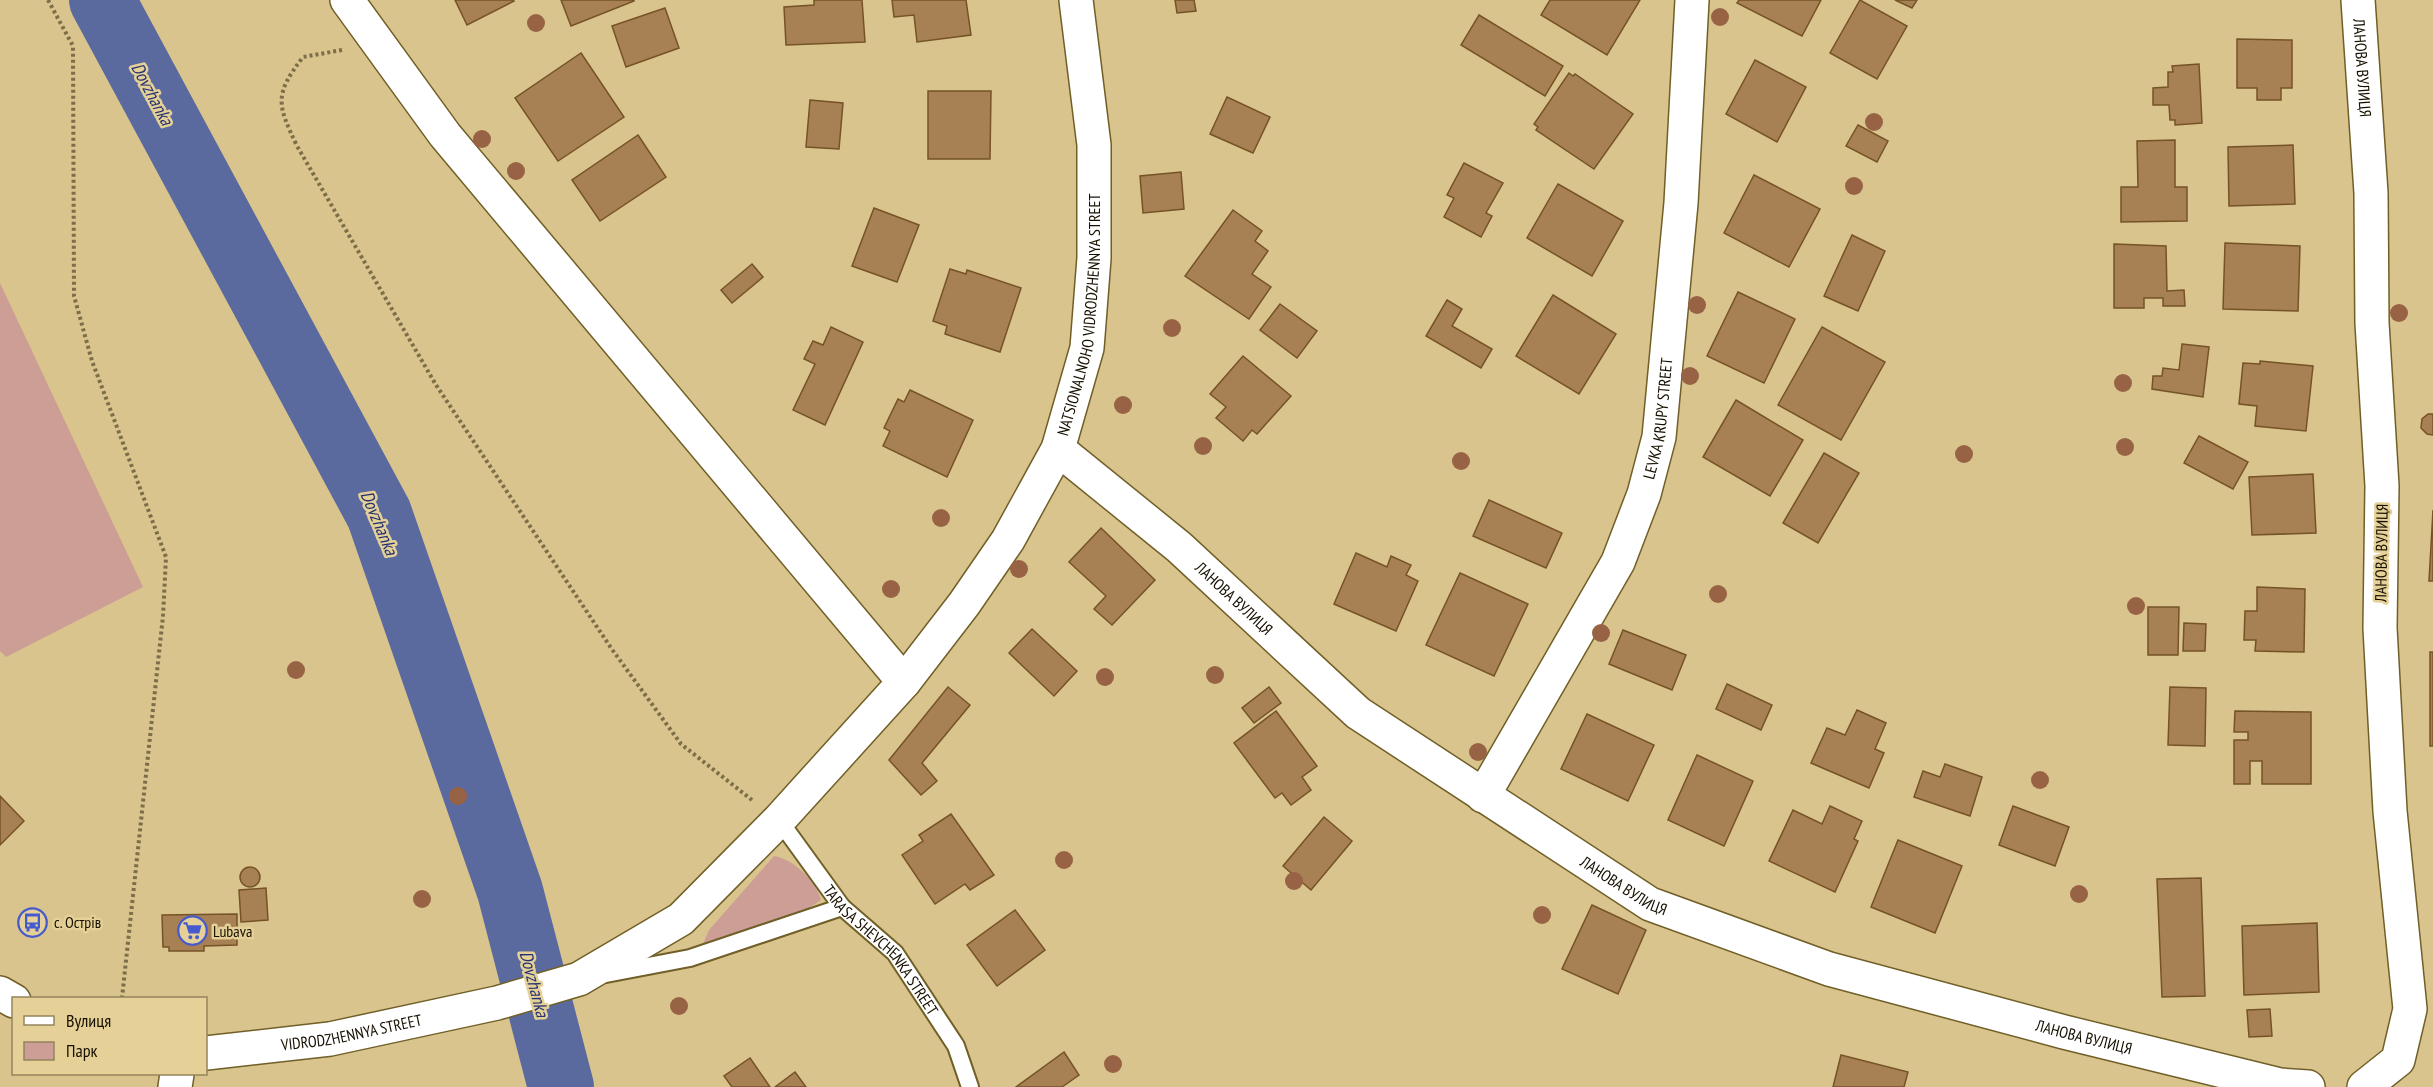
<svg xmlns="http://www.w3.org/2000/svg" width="2433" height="1087" viewBox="0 0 2433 1087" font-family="'PT Sans Narrow',sans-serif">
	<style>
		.green { fill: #cc9e95 }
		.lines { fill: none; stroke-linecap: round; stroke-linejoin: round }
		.river { stroke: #5b6a9e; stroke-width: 66 }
		.building { fill: #a78154; stroke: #765326; stroke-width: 1.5 }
		.lane-casing { stroke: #715f28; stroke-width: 20 }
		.street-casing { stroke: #715f28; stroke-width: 36 }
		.secondary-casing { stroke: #715f28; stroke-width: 36 }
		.path { stroke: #7c6e49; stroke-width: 4; stroke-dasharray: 3 3; stroke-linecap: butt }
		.lane { stroke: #fff; stroke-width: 16 }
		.street { stroke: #fff; stroke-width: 33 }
		.secondary { stroke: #fff; stroke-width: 33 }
		.tree { fill: #986344 }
		.labels { text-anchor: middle; stroke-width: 5; stroke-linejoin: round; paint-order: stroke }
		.street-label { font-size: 16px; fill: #171000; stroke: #e5d198 }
		.poi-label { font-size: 16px; fill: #171000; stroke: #e5d198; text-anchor: start }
		.water-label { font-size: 18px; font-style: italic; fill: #253274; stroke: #e5d198 }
	</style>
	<rect width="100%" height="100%" fill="#d8c48c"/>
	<g class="green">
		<path d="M0,283L143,587L6,657L0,651Z"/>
		<path d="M774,856C793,859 816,880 821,900C793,920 743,935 710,947L703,944L709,930Z"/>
	</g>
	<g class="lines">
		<path class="river" d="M102,0L379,514L510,891L561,1087"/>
	</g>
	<g class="building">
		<path d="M455,0H513L514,1L467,25Z"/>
		<path d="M561,0H634V1L571,26Z"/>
		<path d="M814,0H862L865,42L786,45L784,7L814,5Z"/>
		<path d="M892,0H966L971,35L917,42L914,15L894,17Z"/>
		<path d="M1175,0H1194L1196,11L1177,13Z"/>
		<path d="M1550,0H1640L1607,55L1541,15Z"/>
		<path d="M1739,0H1821L1802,36L1737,3Z"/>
		<path d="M1860,0L1907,26L1877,79L1830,53Z"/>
		<path d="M1895,0H1917L1912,8Z"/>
		<path d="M665,8L679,48L626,67L612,26Z"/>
		<path d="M1479,15L1563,66L1545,96L1461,45Z"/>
		<path d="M2237,39L2292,40V88H2281V100H2257V88H2237Z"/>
		<path d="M581,53L624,117L558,161L515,98Z"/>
		<path d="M1755,60L1806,87L1777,142L1726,114Z"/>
		<path d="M2199,64L2202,123L2175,125V120H2170L2169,105H2153V88L2168,87V72H2173L2172,66Z"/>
		<path d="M1569,73L1573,76L1575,74L1633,114L1594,169L1536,130L1538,127L1534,124Z"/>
		<path d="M928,91H991L990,159H928Z"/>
		<path d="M1227,97L1270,117L1253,153L1210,134Z"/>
		<path d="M810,100L843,103L839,149L806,147Z"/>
		<path d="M1858,125L1888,141L1877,162L1846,146Z"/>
		<path d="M638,135L666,177L600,221L572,180Z"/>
		<path d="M2175,140V187H2187V221L2121,222V187H2138L2137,141Z"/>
		<path d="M2293,145L2295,204L2229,206L2228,147Z"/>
		<path d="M1464,163L1503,183L1486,213L1492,216L1481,237L1444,217L1454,198L1447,195Z"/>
		<path d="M1181,172L1184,209L1143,213L1140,176Z"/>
		<path d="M1754,175L1820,209L1789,267L1724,233Z"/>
		<path d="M1558,184L1623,221L1592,276L1527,238Z"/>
		<path d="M874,208L919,225L897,282L852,266Z"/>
		<path d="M1233,210L1262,231L1255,241L1268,251L1252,274L1271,287L1249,319L1185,276Z"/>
		<path d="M1852,235L1885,251L1858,311L1824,296Z"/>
		<path d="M2225,243L2300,246L2298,311L2223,309Z"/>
		<path d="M2114,244L2166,246L2167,291L2184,290L2185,306H2163V298H2144V308H2114Z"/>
		<path d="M752,264L763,277L732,303L721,290Z"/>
		<path d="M950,269L966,274L967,270L1021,288L1000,352L945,334L947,326L933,321Z"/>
		<path d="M1738,292L1795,319L1764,383L1707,356Z"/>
		<path d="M1553,295L1616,334L1579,394L1516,356Z"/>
		<path d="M1447,300L1462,309L1452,326L1492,349L1481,368L1426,336Z"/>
		<path d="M1280,304L1317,331L1297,358L1260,330Z"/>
		<path d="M831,327L863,342L825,425L793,410L815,364L804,359L813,341L823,345Z"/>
		<path d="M1822,327L1885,362L1841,440L1778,405Z"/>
		<path d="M2182,344L2209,347L2203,397L2152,389L2153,376H2162L2163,368L2179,370Z"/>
		<path d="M1243,356L1291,396L1257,434L1252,430L1243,441L1216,418L1226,407L1210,394Z"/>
		<path d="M2260,361L2313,366L2306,431L2255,426L2257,406L2239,404L2243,363L2260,364Z"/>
		<path d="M910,390L973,420L947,477L883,446L890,431L884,428L898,399L904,402Z"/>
		<path d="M1736,400L1803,440L1770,496L1703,457Z"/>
		<path d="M2428,414H2433V435L2427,434L2421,428L2422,419Z"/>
		<path d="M2199,436L2248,462L2233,489L2184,463Z"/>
		<path d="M1824,453L1859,473L1818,543L1783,523Z"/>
		<path d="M2313,474L2316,533L2252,535L2249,477Z"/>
		<path d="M1489,500L1562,533L1546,568L1473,536Z"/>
		<path d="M2433,510V581H2429Z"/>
		<path d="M1101,528L1155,580L1112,625L1094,609L1106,596L1069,562Z"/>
		<path d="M1356,553L1387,567L1391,556L1411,565L1406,575L1418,581L1396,631L1334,604Z"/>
		<path d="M1460,573L1528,604L1494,676L1426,645Z"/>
		<path d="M2257,587L2305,589L2304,652L2255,651L2256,640H2244L2245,611H2257Z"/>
		<path d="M2148,607H2179L2178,655H2148Z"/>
		<path d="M2184,623L2206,624L2205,651H2183Z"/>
		<path d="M1032,629L1077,671L1054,696L1009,653Z"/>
		<path d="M1623,630L1686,655L1672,690L1609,664Z"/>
		<rect x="2430" y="652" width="3" height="94"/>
		<path d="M1727,684L1772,705L1761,730L1716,709Z"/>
		<path d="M948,687L970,705L922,763L937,781L921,795L889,760Z"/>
		<path d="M1269,687L1281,703L1254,723L1242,708Z"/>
		<path d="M2170,687L2206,688L2205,746L2168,745Z"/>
		<path d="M1857,710L1886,723L1875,749L1884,753L1869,788L1811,763L1827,728L1845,735Z"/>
		<path d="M1276,711L1317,766L1302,777L1311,790L1291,805L1282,793L1275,798L1234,743Z"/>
		<path d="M2235,711L2311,712V784H2262V761H2250V784H2234V740H2248V732H2234Z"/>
		<path d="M1587,714L1654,745L1628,801L1561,769Z"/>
		<path d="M1697,755L1753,781L1724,846L1668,820Z"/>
		<path d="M1945,764L1982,777L1970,816L1914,797L1923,771L1940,777Z"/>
		<path d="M0,796L24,821L0,845Z"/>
		<path d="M1830,806L1862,821L1854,839L1858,841L1835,892L1769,861L1793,810L1822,824Z"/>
		<path d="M2013,806L2069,827L2055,866L1999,845Z"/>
		<path d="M951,814L994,875L970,890L965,884L935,904L902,855L923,841L919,835Z"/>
		<path d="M1324,817L1352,841L1311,890L1283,866Z"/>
		<path d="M1898,840L1962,866L1935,933L1871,907Z"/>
		<circle cx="250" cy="877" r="10"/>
		<path d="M2201,878L2205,996L2162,997L2157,879Z"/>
		<path d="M266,888L268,920L241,922L239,890Z"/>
		<path d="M1592,905L1646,930L1618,994L1562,969Z"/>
		<path d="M1015,910L1045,950L997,986L967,945Z"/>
		<path d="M237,914V945L204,946V951H169V947H163L162,915Z"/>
		<path d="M2317,923L2319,992L2244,995L2242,926Z"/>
		<path d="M2270,1009L2272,1036L2249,1037L2247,1010Z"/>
		<path d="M1064,1052L1079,1075L1062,1087H1016Z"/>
		<path d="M1841,1055L1908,1072L1904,1087H1833Z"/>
		<path d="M750,1058L770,1087H732L724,1076Z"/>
		<path d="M795,1072L806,1087H775Z"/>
	</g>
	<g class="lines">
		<defs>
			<g id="lane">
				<path id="s1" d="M779,820L842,907L895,953L956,1046L970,1087"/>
				<path d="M606,974L690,958L842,907"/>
			</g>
			<g id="street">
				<path d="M347,0L445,135L904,682"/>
				<path id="s2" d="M2358,0L2371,193L2372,323L2382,486L2380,628L2390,811L2410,1009L2398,1060L2364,1087"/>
				<path id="s3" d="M1058,449L1179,547L1358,713L1650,904L1829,969L2064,1032L2280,1085L2308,1087"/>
				<path id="s4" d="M1483,796L1618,562L1644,494L1659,437L1681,203L1692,0"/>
				<path d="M175,1087L177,1074"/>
			</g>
			<g id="secondary">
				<path d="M0,993L14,1001"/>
				<path id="s5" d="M206,1053L330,1039L497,1003L579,979L681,919L779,820L904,682L964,604L1008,540L1058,449L1087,348L1094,258V145L1076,0"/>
			</g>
		</defs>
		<use href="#lane" class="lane-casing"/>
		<use href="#street" class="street-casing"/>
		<use href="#secondary" class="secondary-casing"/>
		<g class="path">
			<path d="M48,0L73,46L74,296L92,361L166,557L163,616L122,998"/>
			<path d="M342,50L303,57C274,95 277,104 297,146L436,385L611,648L681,744L752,800"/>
		</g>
		<use href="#lane" class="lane"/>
		<use href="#street" class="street"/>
		<use href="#secondary" class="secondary"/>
	</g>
	<g class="tree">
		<circle cx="1720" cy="17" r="9"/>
		<circle cx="536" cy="23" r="9"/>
		<circle cx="1874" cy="122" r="9"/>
		<circle cx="482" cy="139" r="9"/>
		<circle cx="516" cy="171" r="9"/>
		<circle cx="1854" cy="186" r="9"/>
		<circle cx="1697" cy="305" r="9"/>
		<circle cx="2399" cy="313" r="9"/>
		<circle cx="1172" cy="328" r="9"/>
		<circle cx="1690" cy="376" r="9"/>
		<circle cx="2123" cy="383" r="9"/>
		<circle cx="1123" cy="405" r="9"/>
		<circle cx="1203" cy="446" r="9"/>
		<circle cx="2125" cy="447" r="9"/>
		<circle cx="1964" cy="454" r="9"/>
		<circle cx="1461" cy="461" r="9"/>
		<circle cx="941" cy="518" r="9"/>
		<circle cx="1019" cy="569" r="9"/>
		<circle cx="891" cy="589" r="9"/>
		<circle cx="1718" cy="594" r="9"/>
		<circle cx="2136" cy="606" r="9"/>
		<circle cx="1601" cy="633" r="9"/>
		<circle cx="296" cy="670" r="9"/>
		<circle cx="1215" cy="675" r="9"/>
		<circle cx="1105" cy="677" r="9"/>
		<circle cx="1478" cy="752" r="9"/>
		<circle cx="2040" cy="780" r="9"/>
		<circle cx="458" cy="796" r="9"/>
		<circle cx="1064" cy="860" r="9"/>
		<circle cx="1294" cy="881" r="9"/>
		<circle cx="2079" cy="894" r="9"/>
		<circle cx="422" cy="899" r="9"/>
		<circle cx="1542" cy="915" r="9"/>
		<circle cx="679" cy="1006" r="9"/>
		<circle cx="1113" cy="1064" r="9"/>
	</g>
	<defs>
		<symbol id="bus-ring" viewBox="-11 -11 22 22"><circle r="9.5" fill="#e5d198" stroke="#455ace" stroke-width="1.5"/><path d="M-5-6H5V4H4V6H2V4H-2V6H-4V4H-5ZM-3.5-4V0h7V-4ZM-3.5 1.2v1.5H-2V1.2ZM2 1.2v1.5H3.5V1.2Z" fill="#455ace"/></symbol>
		<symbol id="supermarket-ring" viewBox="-11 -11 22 22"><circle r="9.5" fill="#e5d198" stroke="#455ace" stroke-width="1.5"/><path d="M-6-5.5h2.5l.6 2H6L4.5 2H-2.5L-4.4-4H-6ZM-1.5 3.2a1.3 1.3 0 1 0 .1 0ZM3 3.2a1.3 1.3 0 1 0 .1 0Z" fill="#455ace"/></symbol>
	</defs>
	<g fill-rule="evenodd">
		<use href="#bus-ring" x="16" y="906" width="33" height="33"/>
		<use href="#supermarket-ring" x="176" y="914" width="33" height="33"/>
	</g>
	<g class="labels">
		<g class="street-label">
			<text dy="6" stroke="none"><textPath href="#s2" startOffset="68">ЛАНОВА ВУЛИЦЯ</textPath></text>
			<text dy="6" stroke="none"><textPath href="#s5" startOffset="1242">NATSIONALNOHO VIDRODZHENNYA STREET</textPath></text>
			<text dy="6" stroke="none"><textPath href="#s4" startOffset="420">LEVKA KRUPY STREET</textPath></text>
			<text transform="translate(2381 553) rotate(-89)" y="6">ЛАНОВА ВУЛИЦЯ</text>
			<text dy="6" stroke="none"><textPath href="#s3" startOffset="231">ЛАНОВА ВУЛИЦЯ</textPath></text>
			<text dy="6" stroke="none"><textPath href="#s3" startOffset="717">ЛАНОВА ВУЛИЦЯ</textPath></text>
			<text dy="6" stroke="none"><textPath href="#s1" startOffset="166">TARASA SHEVCHENKA STREET</textPath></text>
			<text dy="6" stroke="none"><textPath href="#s5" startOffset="147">VIDRODZHENNYA STREET</textPath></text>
			<text dy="6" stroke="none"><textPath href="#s3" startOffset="1203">ЛАНОВА ВУЛИЦЯ</textPath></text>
		</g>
		<g class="poi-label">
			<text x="54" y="928">с. Острів</text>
			<text x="213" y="937">Lubava</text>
		</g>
		<g class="water-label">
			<text transform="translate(152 94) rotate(62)" y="6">Dovzhanka</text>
			<text transform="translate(379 523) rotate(67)" y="6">Dovzhanka</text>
			<text transform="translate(534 984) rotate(75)" y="6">Dovzhanka</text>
		</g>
	</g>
	<rect x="12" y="997" width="195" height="78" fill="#e5d198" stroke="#93845b" stroke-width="1.5"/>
	<rect x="24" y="1016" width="30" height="9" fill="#ffffff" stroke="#93845b" stroke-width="1.5"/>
	<text x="66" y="1027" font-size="18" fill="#171000">Вулиця</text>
	<rect x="24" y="1042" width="30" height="18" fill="#cc9e95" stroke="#93845b" stroke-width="1.5"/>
	<text x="66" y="1057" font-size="18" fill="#171000">Парк</text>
</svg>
